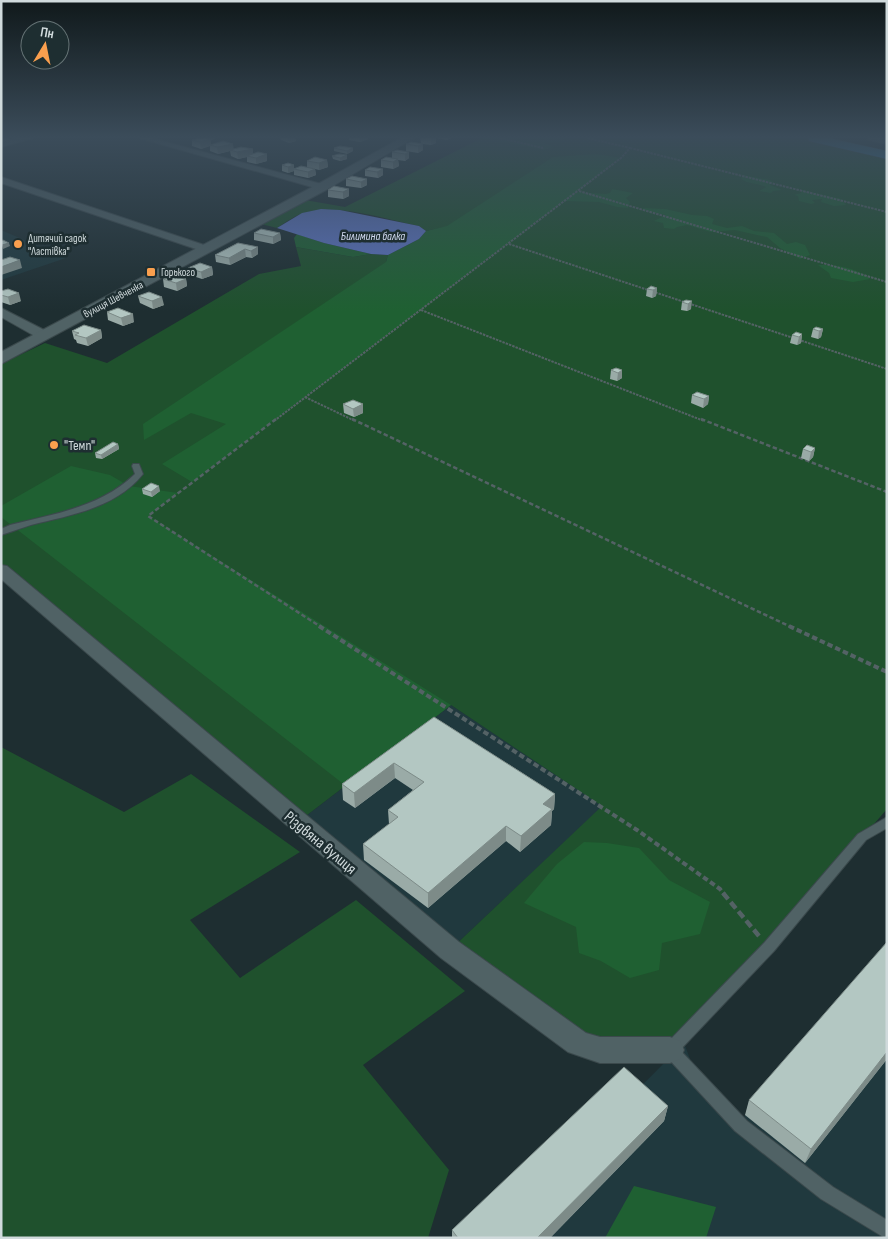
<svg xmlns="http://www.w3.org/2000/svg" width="888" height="1239" viewBox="0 0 888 1239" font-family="'Sofia Sans Condensed',sans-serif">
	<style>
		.built { fill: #20393e }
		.green { fill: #1f512d }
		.forest { fill: #1f6032 }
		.water { fill: #5c73c1 }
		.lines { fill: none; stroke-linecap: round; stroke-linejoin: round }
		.service-casing { stroke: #3b494c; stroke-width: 2 }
		.minor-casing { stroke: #3b494c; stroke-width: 2 }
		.tertiary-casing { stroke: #3b494c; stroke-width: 2 }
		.primary-casing { stroke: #3b494c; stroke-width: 1 }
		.path-far3 { stroke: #546265; stroke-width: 2; stroke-dasharray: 2.5 1; stroke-linecap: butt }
		.path-far2 { stroke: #546265; stroke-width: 2.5; stroke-dasharray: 4.5 2.5; stroke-linecap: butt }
		.path-far1 { stroke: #546265; stroke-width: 4; stroke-dasharray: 5.5 3; stroke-linecap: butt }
		.path { stroke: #546265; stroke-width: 4.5; stroke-dasharray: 8 4; stroke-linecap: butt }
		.service { fill: #506265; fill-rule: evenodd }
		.minor { fill: #506265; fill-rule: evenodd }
		.tertiary { fill: #506265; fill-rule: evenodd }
		.primary { fill: #307ca3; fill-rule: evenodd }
		.wall { fill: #9aaba7 }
		.shaded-wall { fill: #7d8b88 }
		.building { fill: #b3c7c2; stroke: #7d8b88 }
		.poi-dot { fill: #fa9f4e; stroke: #1e2e31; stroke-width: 2 }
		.labels { text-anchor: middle; stroke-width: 5; stroke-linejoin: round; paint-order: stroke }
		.far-poi-label { font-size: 11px; fill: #d0dadc; stroke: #1e2e31; text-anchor: start }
		.far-street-label { font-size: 11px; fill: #d0dadc; stroke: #1e2e31 }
		.far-water-label { font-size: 12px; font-style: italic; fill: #d1d9ef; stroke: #1e2e31 }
		.poi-label { font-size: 14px; fill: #d0dadc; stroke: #1e2e31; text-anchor: start }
		.near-street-label { font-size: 16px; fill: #d0dadc; stroke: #1e2e31 }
	</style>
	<rect width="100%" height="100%" fill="#1e2e31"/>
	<g class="built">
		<path d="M1,230L66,258L1,280Z"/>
		<path d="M451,705L603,806L450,950L298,822Z"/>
		<path d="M887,951V1238H490L684,1043L696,1075L741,1126L745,1115Z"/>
	</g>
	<g class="green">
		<path d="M482,138L544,150L553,147L540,142L563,140L567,138H814L887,155V809L684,1043L600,1050L450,950L602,806L451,705L298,822L1,570V364L45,343L107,363L259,274L301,266L296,247L353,257L371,254L388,255L386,262L445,227L426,231L419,226C384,219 339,203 304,213C295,215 285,223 277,228L261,224L305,200L345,207Z"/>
		<path d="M1,747L124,812L191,774L300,852L190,920L240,978L356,900L465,991L363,1065L449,1170L428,1238H1Z"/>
	</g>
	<g class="forest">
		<path d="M478,138H567L557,143L542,142L554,147L544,150Z"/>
		<path d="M596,154L621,158L577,192L606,194L610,193L612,189L633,193L626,198L630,202L628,208L617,207L599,202L564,201L192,482L162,464L226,424L191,413L144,440L143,424L386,262L388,255L419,239L426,231L447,226L553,157Z"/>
		<path d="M743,175L770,180L773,182L770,185L782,190L773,191L771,193L759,191L766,187C758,183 748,184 741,179Z"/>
		<path d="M802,190L841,199L846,205L834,206L821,202L822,199L812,200L815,203L811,204L799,201L798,196L794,195L801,193Z"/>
		<path d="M643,208L665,209L692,215L707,216L714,219L712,224L727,228L742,226L754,231L774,233L787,244L796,242L805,245L810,255L800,259L780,248L767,237L757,235L735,230L711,232L687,225L677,227L674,229L664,228L663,223L654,221L666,215L644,211Z"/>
		<path d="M297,234L324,243L371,254L353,257L296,247L294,238Z"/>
		<path d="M818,265C837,265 855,267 870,279L853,282L831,278L829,273Z"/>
		<path d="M71,466L110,475L129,486L178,493L148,516L451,705L346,786L1,517V506Z"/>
		<path d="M584,842L607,843L639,848L669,880L710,902L700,934L662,943L659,970L630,978L601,961L579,953L576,927L524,903L557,864Z"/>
		<path d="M634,1186L716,1207L706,1238H605Z"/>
	</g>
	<path class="water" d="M321,209L340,210L419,226L426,231L419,239L388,255L371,254L324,243L277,228L302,213Z"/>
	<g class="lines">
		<defs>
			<g id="service">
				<path d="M133,464H139L143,474C116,508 71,515 31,525C21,528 11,532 1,535V529L10,525C54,514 101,507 135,474L132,466Z"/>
				<path d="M887,817V828L866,840L774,951L680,1050L747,1121L833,1187L887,1220V1238H885L821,1199L735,1131L665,1055L663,1050L665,1045L764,943L858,834Z"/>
			</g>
			<g id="minor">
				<path d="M19,138H33L1,147V141Z"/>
				<path d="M139,138H151L325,185L327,187L325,189H319Z"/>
				<path d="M868,138H887V144L869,140Z"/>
				<path d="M1,177L210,247L212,249L206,252L202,251L1,183Z"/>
				<path d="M1,308L50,333L51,336L45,340L40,339L1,317Z"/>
				<path d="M1,565L7,566L459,942L586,1033L600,1037H670L680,1041L684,1050L680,1059L670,1063H600L568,1052L441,958L1,579Z"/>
			</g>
			<path id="tertiary" d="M401,138H414L326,190L1,364V352L318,184Z"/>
			<path id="primary" d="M808,138H829L887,151V159L809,141Z"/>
		</defs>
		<use href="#service" class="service-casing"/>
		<use href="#minor" class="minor-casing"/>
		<use href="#tertiary" class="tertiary-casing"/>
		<use href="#primary" class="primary-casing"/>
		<g class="path-far3">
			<path d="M500,138L543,148"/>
			<path d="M630,148L887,212"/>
			<path d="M579,191L887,282"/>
			<path d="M509,244L887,369"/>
			<path d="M421,310L704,421"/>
			<path d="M305,397L355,421"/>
			<path d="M274,421L621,158L630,148L587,138"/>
		</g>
		<g class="path-far2">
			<path d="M276,419L148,516L321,627"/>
			<path d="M352,419L791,627"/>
			<path d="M701,419L887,492"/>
		</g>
		<g class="path-far1">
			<path d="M319,626L637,830L720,889L724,894"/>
			<path d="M789,626L887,672"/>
		</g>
		<path class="path" d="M723,893L759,936"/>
		<use href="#service" class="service"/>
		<use href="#minor" class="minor"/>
		<use href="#tertiary" class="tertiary"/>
		<use href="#primary" class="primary"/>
	</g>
	<g class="wall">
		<path d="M196,138H216L211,140V145L234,149H253V154L267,161L256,164L247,162V157L238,159L231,156L230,151L218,154L210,151V146L201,149L192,146V140L197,139Z"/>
		<path d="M280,138H295L296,141L289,143L281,140Z"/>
		<path d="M349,138H368V139L360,142L349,140Z"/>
		<path d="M420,138H451L447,140L436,138V143L431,145L423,144V150L418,153L406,151V144L421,143Z"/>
		<path d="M334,148H353V151L347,154L334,151Z"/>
		<path d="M392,152H409V158L405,161L398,160L399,166L393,169L381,167V160L392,158Z"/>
		<path d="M347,155V159L340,161L333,159L332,156Z"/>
		<path d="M327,160L328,167L319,170L315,169L316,175L308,178L294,175V171L288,173L282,171V165H294V168L307,167V161Z"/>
		<path d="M383,169V175L378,178L365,176V170Z"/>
		<path d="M346,179H367V185L361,188L346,186Z"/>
		<path d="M334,186L349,196L343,199L328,197V190Z"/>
		<path d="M254,233H280L281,240L273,244L254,240Z"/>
		<path d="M238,243L258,254L252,258L246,257L230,265L216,262L215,255Z"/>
		<path d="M212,267L213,275L202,279L190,275L188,268Z"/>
		<path d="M163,279H186L187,286L177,291L164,287Z"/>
		<path d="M657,288L656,296L652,298L646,296L647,289Z"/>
		<path d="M1,291L21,301L10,305L1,302Z"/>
		<path d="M138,296L164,305L153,309L140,303Z"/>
		<path d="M686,300L691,309L687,311L681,310L682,302Z"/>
		<path d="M107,312L134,322L123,326L108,320Z"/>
		<path d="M813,329H823L821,337L818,339L811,337Z"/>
		<path d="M101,330L102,338L88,346L77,343L76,340L74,339L72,331Z"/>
		<path d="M802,334L801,343L797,345L790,343L792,335Z"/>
		<path d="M611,370H622V378L617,381L610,379Z"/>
		<path d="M692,395L709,396L708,404L703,408L691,403Z"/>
		<path d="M343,404L363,413L354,417L344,413Z"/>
		<path d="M118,444L119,449L102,459L96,458L95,453Z"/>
		<path d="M815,448L813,457L809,461L801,458L803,449Z"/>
		<path d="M142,489L160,491L152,497L143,494Z"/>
		<path d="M434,717L555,794L554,809L552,811L551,825L520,852L506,841L428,908L364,860L363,844L389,824L388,810L413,790L395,778L355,808L343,800L342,784Z"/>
		<path d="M887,1059L805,1163L745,1115L749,1100Z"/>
		<path d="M668,1106L664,1121L550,1238H452V1230Z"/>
	</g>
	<g class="shaded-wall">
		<path d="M1,138H9L10,140L1,142Z"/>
		<path d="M205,138H216L211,140V145L201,149L200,142Z"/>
		<path d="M288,138H295L296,141L289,143Z"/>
		<path d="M360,138H368V139L360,142Z"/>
		<path d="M434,138H436V143L431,145V139Z"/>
		<path d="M233,144L234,150H230V151L218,154L217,147Z"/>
		<path d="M423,144V150L418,153V146Z"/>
		<path d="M353,148V151L347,154V151Z"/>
		<path d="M253,149V155L247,156V157L238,159L237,152Z"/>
		<path d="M409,152V158L405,161V154Z"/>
		<path d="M267,154V161L256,164V158Z"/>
		<path d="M347,155V159L340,161V158Z"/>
		<path d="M398,159L399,166L393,169V162Z"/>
		<path d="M327,160L328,167L319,170V163Z"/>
		<path d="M294,165V171L288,173V167Z"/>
		<path d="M315,169L316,175L308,178V172Z"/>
		<path d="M383,169V175L378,178L377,172Z"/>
		<path d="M367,179V185L361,188V182Z"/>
		<path d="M349,189V196L343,199V192Z"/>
		<path d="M280,233L281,240L273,244V237Z"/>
		<path d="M9,243L10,246L3,249L2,245Z"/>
		<path d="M258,247V254L252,258L251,251Z"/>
		<path d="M245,249L246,257L230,265L229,258Z"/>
		<path d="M20,260L22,268L1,275V267Z"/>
		<path d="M212,267L213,275L202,279L201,272Z"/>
		<path d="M186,279L187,286L177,291L176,283Z"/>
		<path d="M657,288L656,296L652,298L653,290Z"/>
		<path d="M19,293L21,301L10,305L8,297Z"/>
		<path d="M162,297L164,305L153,309L152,301Z"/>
		<path d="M692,301L691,309L687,311L688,304Z"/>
		<path d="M133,314L134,322L123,326L121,318Z"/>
		<path d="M823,329L821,337L818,339L819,331Z"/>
		<path d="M101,330L102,338L88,346L86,338Z"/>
		<path d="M802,334L801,343L797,345L799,337Z"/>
		<path d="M622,370V378L617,381L618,373Z"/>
		<path d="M709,396L708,404L703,408L704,399Z"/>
		<path d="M363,404V413L354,417L353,409Z"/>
		<path d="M118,444L119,449L102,459L101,455Z"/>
		<path d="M815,448L813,457L809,461L811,452Z"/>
		<path d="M159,486L160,491L152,497L151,492Z"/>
		<path d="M394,763L395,778L355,808L354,793Z"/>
		<path d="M555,794L554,809L552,811L551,825L520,852L521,836L543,804Z"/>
		<path d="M506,826V841L428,908V893Z"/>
		<path d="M887,1052V1059L805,1163L811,1149Z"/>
		<path d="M668,1106L664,1121L550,1238H537Z"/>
	</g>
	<g class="building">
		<path d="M201,138H205L211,139L200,142L192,140Z"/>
		<path d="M223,141L233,144L217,147L210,145Z"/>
		<path d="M411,142L423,144L418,146L406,144Z"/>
		<path d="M340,146L353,148L347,151L334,148Z"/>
		<path d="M241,147L253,149L237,152L230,150Z"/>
		<path d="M397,150L409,152L405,154L392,152Z"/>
		<path d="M258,152L267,154L256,158L247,156Z"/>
		<path d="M339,154L347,155L340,158L332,156Z"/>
		<path d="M315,157L327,160L319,163L307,161Z"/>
		<path d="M386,157L398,159L393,162L381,160Z"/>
		<path d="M288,163L294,165L288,167L282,165Z"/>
		<path d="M301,166L315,169L308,172L294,169Z"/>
		<path d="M370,167L383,169L377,172L365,170Z"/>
		<path d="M352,176L367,179L361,182L346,179Z"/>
		<path d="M334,186L349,189L343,192L328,190Z"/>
		<path d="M261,229L280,233L273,237L254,233Z"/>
		<path d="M3,240L9,243L2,245H1V241Z"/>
		<path d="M238,243L258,247L251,251L245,249L229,258L215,255Z"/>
		<path d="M10,257L20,260L1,267V260Z"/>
		<path d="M200,263L212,267L201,272L188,268Z"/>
		<path d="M172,275L186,279L176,283L163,279Z"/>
		<path d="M651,286L657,288L653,290L647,289Z"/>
		<path d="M8,289L19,293L8,297L1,295V291Z"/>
		<path d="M149,292L162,297L152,301L138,296Z"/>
		<path d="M686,300L692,301L688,304L682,302Z"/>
		<path d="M118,308L133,314L121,318L107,312Z"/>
		<path d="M84,325L101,330L86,338L75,335L79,333L72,331Z"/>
		<path d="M816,327L823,329L819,331L813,329Z"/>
		<path d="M796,332L802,334L799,337L792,335Z"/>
		<path d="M616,368L622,370L618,373L611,370Z"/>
		<path d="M697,392L709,396L704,399L692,395Z"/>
		<path d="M353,400L363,404L353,409L343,404Z"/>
		<path d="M113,442L118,444L101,455L95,453Z"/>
		<path d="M807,445L815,448L811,452L803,449Z"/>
		<path d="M151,483L159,486L151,492L142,489Z"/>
		<path d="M434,717L555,794L543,804L552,809L521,836L506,826L428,893L363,844L398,817L388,810L424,782L394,763L354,793L342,784Z"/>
		<path d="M887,942V1052L811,1149L749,1100Z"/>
		<path d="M624,1067L668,1106L537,1238H458L452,1230Z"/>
	</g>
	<linearGradient id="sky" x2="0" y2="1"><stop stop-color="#10191b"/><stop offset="0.44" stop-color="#3b4c5a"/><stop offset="1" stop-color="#3b4c5a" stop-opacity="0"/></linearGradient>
	<rect width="888" height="311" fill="url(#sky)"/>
	<g class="poi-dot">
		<circle cx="18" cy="244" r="5"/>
		<rect x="146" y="267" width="10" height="10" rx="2.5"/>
		<circle cx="54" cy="445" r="5"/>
	</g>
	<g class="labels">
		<g class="far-poi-label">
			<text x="28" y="242">Дитячий садок<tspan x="28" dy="13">"Ластівка"</tspan></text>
			<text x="161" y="276">Горького</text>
		</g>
		<g class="far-street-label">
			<text transform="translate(113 299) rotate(-28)" y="4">вулиця Шевченка</text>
		</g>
		<g class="far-water-label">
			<text x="373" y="240">Билимина балка</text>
		</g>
		<g class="poi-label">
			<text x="64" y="450">"Темп"</text>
		</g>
		<g class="near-street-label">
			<text transform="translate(321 842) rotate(40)" y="6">Різдвяна вулиця</text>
		</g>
	</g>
	<rect width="888" height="1239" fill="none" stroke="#d0dadc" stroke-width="5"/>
	<g transform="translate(45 45) rotate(10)"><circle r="24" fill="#1e2e31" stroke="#657375"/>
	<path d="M0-4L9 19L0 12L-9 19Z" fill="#fa9f4e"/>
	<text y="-8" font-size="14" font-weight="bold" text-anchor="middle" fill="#d0dadc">Пн</text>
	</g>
</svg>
